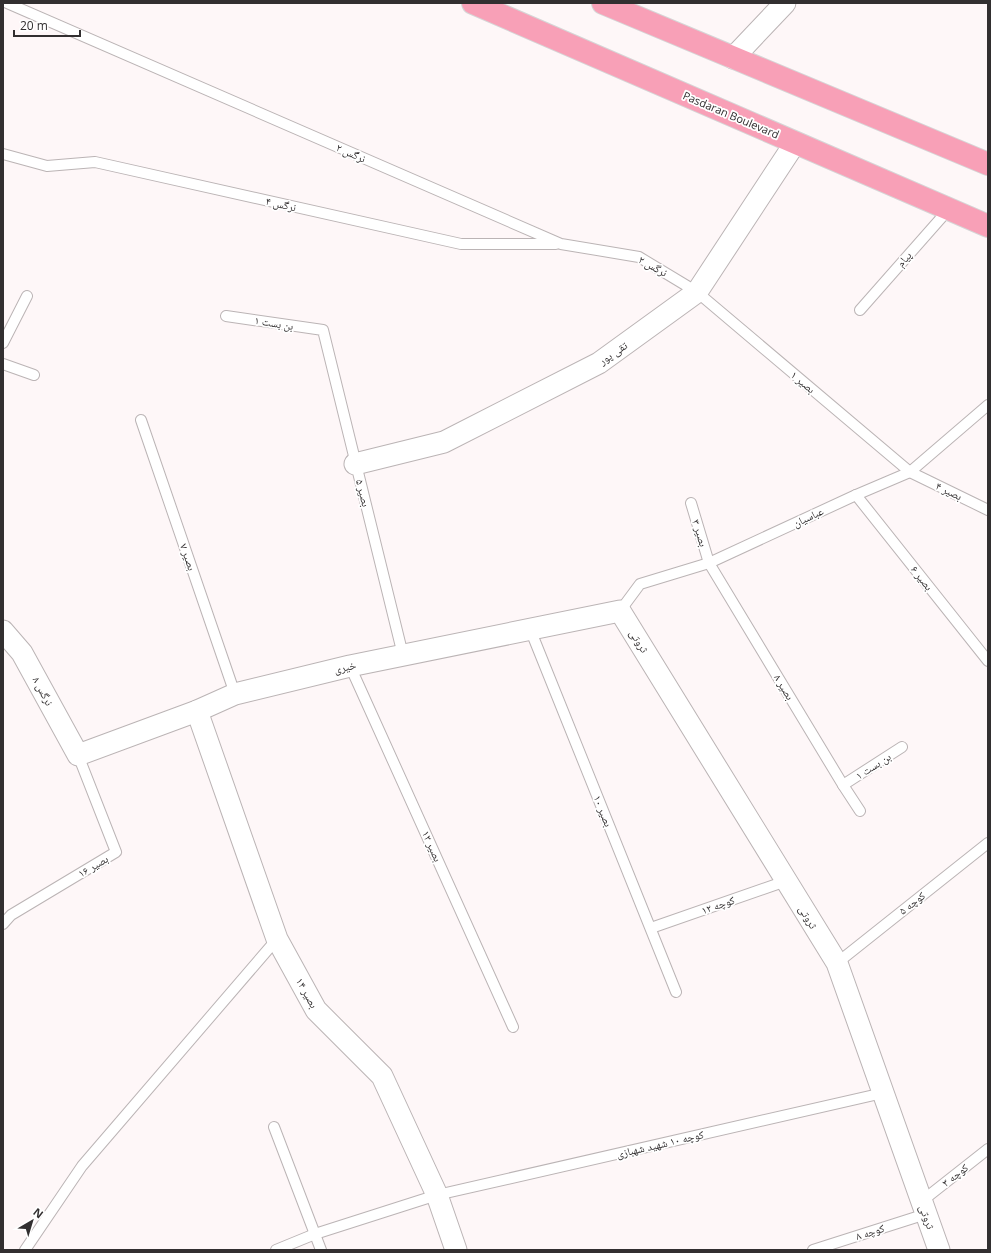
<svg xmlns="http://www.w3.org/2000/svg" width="991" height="1253" viewBox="0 0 991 1253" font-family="'Open Sans','Noto Naskh Arabic',sans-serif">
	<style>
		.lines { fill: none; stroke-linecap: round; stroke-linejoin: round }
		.service-casing { stroke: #bbb4b5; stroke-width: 12 }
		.minor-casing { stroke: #bbb4b5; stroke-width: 23 }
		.trunk-casing { stroke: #d6d5d6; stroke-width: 24 }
		.service { stroke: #fff; stroke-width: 10 }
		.minor { stroke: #fff; stroke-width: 21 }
		.trunk { stroke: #f8a0b7; stroke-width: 22 }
		.labels { text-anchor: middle; stroke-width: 3.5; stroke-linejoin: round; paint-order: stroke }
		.street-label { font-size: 11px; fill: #322f30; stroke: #fff }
	</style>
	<rect width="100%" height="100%" fill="#fef7f8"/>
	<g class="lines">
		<defs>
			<g id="service">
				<path d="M7,3L561,244L639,257L697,292L910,472L988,510"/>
				<path d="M3,154L47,166L95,162L461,244H556"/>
				<path d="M860,310L949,209"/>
				<path d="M226,316L323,330L403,655"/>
				<path d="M3,343L27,296"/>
				<path d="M3,364L34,375"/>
				<path d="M141,420L235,694"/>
				<path d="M856,495L988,661"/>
				<path d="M691,503L709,563L843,785L860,811"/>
				<path d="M620,611L640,584L709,563L856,495L910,472L988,405"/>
				<path d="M530,629L676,992"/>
				<path d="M350,666L513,1027"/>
				<path d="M843,785L902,747"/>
				<path d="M3,924L11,915L116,852L78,755"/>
				<path d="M651,928L786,881"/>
				<path d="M837,963L988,843"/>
				<path d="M274,1127L321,1250"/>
				<path d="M922,1201L988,1149"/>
				<path d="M25,1250L82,1166L277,939"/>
				<path d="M276,1250L315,1234L437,1195L883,1093"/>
				<path d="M813,1250L926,1214"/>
			</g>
			<g id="minor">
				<path d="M733,58L785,3"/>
				<path d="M355,464L444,442L599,363L697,292L795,143"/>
				<path d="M3,631L22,653L78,755L197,711L235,694L350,666L620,611L837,963L939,1250"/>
				<path d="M197,711L277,939L316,1010L382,1076L437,1195L456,1250"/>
			</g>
			<g id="trunk">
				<path d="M473,3L988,226"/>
				<path d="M603,3L988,164"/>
			</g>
		</defs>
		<use href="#service" class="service-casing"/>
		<use href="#minor" class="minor-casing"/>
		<use href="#trunk" class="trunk-casing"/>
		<use href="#service" class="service"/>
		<use href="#minor" class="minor"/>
		<use href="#trunk" class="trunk"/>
	</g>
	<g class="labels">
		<g class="street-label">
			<text transform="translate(731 115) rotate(23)" y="4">Pasdaran Boulevard</text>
			<text transform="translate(351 153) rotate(24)" y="4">نرگس ۲</text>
			<text transform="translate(281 204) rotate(13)" y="4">نرگس ۴</text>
			<text transform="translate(904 259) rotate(-49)" y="4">پیام</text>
			<text transform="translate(653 266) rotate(29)" y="4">نرگس ۲</text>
			<text transform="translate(274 323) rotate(9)" y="4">بن بست ۱</text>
			<text transform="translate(613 353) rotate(-35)" y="4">تقی پور</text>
			<text transform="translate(803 382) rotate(40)" y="4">بصیر ۱</text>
			<text transform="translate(949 491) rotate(26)" y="4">بصیر ۴</text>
			<text transform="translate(363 493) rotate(76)" y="4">بصیر ۵</text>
			<text transform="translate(808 517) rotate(-25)" y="4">عباسیان</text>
			<text transform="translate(700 533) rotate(73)" y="4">بصیر ۳</text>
			<text transform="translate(188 557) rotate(71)" y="4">بصیر ۷</text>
			<text transform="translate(922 578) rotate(52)" y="4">بصیر ۶</text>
			<text transform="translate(639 641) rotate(58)" y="4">ثروتی</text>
			<text transform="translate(345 667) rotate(-13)" y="4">خیری</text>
			<text transform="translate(784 687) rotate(59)" y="4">بصیر ۸</text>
			<text transform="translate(43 691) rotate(62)" y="4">نرگس ۸</text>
			<text transform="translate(873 766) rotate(-33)" y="4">بن بست ۱</text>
			<text transform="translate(603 811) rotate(68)" y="4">بصیر ۱۰</text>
			<text transform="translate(432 846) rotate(66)" y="4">بصیر ۱۲</text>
			<text transform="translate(93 866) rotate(-31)" y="4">بصیر ۱۶</text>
			<text transform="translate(912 903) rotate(-38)" y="4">کوچه ۵</text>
			<text transform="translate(718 905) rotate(-19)" y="4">کوچه ۱۲</text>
			<text transform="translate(808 917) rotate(59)" y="4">ثروتی</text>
			<text transform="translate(307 993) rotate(61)" y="4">بصیر ۱۴</text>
			<text transform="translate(660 1144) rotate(-13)" y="4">کوچه ۱۰ شهید شهبازی</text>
			<text transform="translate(955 1175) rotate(-38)" y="4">کوچه ۳</text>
			<text transform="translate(927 1217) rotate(70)" y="4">ثروتی</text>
			<text transform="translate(870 1232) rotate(-18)" y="4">کوچه ۸</text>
		</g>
	</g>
	<rect width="991" height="1253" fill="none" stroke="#322f30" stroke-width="8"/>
	<g transform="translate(32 1221) rotate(38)" stroke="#ffffff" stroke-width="3" paint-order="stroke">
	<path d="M0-3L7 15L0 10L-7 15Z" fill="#322f30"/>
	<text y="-6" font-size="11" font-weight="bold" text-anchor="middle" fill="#322f30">N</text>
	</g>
	<path d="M14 30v6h66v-6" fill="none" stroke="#322f30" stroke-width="2"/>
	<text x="20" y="30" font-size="12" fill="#322f30" stroke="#ffffff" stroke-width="3" paint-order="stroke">20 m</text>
</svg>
